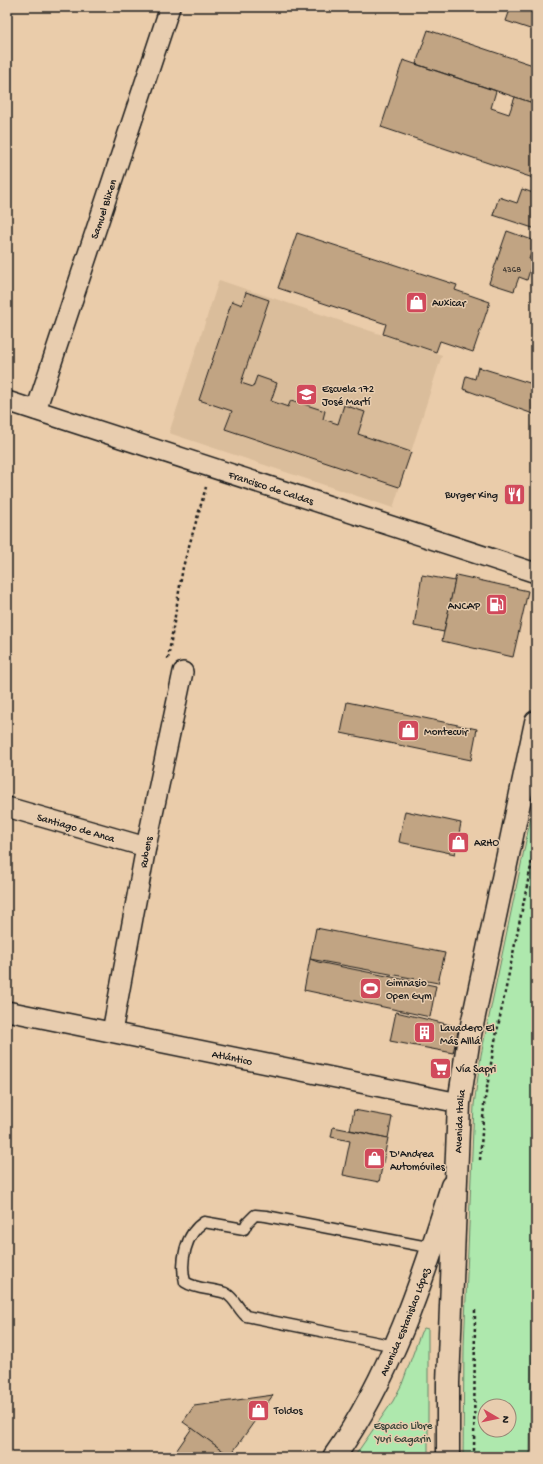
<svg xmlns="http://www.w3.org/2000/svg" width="543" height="1464" viewBox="0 0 543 1464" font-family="'Gochi Hand',sans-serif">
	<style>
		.built { fill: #dabd9b }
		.green { fill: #aee8ad; stroke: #658264; fill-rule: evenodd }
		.building { fill: #c1a483; stroke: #1c1c1c }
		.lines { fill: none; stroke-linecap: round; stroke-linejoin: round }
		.service-casing { stroke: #1c1c1c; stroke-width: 13 }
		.minor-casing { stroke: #1c1c1c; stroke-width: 22 }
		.tertiary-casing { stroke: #1c1c1c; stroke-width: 25 }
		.primary-casing { stroke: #1c1c1c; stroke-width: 25 }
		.path { stroke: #1c1c1c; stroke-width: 2.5; stroke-dasharray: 3 3; stroke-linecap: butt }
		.service { stroke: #e8cdaf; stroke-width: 10 }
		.minor { stroke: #e8cdaf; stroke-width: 19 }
		.tertiary { stroke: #e8cdaf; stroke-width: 22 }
		.primary { stroke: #e8cdaf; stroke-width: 22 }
		.labels { text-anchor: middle; stroke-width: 3; stroke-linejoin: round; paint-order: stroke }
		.number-label { font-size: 9px; fill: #453e36 }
		.street-label { font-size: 11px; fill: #1c1c1c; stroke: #e8cdaf }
		.poi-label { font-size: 11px; fill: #1c1c1c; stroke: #e8cdaf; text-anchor: start }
		.park-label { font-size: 11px; fill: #394539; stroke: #e8cdaf }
	</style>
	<rect width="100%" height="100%" fill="#eaccaa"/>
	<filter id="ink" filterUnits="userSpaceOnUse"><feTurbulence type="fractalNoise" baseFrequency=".025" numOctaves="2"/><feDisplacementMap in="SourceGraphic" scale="8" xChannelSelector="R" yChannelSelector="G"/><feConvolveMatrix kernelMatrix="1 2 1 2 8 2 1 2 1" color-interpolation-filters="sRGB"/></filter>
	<g filter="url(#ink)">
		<path class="built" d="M219,280L442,355L393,508L169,433Z"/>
		<g class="green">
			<path d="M536,793V1225L533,1276L530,1457H463L464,1346L474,1105L481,1055ZM485,1406H509V1430H485Z"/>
			<path d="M424,1328L428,1329V1457H354L393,1401L402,1384L421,1332Z"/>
		</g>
		<g class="building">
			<path d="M511,7H536V31L506,21Z"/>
			<path d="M428,30L536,66V104L416,64Z"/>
			<path d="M403,60L496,91L491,108L509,114L515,97L536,104V179L381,127Z"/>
			<path d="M522,189L536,194V229L493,215L499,197L517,203Z"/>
			<path d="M507,231L535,241L529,259L533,260L527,280L519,277L514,291L489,283Z"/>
			<path d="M297,233L457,285L455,290L490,302L473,352L440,341L436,352L383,334L386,324L278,288Z"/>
			<path d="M246,292L269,300L241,383L253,387L257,376L277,383L271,401L288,407L291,400L325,411L323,419L338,424L344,405L365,412L358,434L411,452L399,487L225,429L232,411L199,400L232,301L242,305Z"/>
			<path d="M478,367L536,385V415L463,389L466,376L475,379Z"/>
			<path d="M422,575L455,581L444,632L414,626Z"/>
			<path d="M456,575L528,591L513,657L442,641Z"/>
			<path d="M347,702L477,729L471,760L341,733Z"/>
			<path d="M405,811L461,823L455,854L399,842Z"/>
			<path d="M316,928L445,953L438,983L310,959Z"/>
			<path d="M310,959L318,962L436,986L430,1017L304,990Z"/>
			<path d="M396,1012L459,1027L453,1053L390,1041Z"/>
			<path d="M354,1110L392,1117L388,1138L350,1130Z"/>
			<path d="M333,1127L388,1138L379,1182L343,1175L350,1141L331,1137Z"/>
			<path d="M273,1395L230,1456L183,1422L194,1406Z"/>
			<path d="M192,1428L230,1456V1457H172Z"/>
		</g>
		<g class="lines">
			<defs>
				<path id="service" d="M395,1346L246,1316C238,1309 235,1298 225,1293C212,1288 197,1290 185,1282C180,1262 185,1234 204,1222L244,1229L247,1223L255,1215L266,1216L433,1248"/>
				<g id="minor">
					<path id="s1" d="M7,401L536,573"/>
					<path id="s2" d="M36,410L170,7"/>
					<path id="s3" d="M7,807L146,847"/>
					<path id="s4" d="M7,1011L459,1103"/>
					<path id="s5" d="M112,1032L146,847L183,672"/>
				</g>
				<g id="tertiary">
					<path id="s6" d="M334,1457C391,1376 423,1280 452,1186"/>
				</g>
				<g id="primary">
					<path id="s7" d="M448,1457V1383L459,1103L468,1044L536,722"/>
				</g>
			</defs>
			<use href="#service" class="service-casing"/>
			<use href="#minor" class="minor-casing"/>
			<use href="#tertiary" class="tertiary-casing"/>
			<use href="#primary" class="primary-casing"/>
			<g class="path">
				<path d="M168,659L183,567L206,487"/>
				<path d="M480,1160L484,1105L494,1046L536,842"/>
				<path d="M474,1457L475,1309"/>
			</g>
			<use href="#service" class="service"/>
			<use href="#minor" class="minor"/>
			<use href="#tertiary" class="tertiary"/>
			<use href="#primary" class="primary"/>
		</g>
	</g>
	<defs>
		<symbol id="shop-square" viewBox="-11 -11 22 22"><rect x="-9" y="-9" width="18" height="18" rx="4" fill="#d1495b" stroke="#e8cdaf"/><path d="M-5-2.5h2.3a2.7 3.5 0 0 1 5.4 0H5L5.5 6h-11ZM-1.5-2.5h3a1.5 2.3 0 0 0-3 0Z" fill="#fff"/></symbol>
		<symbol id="school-square" viewBox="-11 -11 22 22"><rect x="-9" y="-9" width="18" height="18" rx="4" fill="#d1495b" stroke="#e8cdaf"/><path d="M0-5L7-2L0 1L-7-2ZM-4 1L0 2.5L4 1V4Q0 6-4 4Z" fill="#fff"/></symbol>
		<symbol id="restaurant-square" viewBox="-11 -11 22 22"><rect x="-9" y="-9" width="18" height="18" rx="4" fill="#d1495b" stroke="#e8cdaf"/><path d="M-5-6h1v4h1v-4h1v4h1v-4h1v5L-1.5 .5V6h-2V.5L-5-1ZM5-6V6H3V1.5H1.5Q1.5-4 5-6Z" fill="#fff"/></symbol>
		<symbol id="fuel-square" viewBox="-11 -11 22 22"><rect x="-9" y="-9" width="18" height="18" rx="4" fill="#d1495b" stroke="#e8cdaf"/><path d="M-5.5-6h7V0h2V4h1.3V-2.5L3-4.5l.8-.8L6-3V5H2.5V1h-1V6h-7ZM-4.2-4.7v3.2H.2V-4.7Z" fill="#fff"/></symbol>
		<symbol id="stadium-square" viewBox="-11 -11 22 22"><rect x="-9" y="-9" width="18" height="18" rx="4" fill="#d1495b" stroke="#e8cdaf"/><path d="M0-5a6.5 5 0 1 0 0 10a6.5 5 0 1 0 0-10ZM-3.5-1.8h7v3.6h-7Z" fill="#fff"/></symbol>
		<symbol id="building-square" viewBox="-11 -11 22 22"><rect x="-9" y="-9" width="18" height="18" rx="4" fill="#d1495b" stroke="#e8cdaf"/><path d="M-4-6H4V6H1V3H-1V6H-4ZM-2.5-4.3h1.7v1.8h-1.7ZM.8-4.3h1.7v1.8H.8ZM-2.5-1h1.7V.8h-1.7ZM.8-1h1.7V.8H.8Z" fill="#fff"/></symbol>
		<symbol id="supermarket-square" viewBox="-11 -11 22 22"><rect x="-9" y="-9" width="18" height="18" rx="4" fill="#d1495b" stroke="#e8cdaf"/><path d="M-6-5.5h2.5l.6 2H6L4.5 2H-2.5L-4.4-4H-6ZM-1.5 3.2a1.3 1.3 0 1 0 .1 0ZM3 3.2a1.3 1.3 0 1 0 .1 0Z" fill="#fff"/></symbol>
	</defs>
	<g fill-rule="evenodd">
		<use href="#shop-square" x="404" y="290" width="25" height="25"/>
		<use href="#school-square" x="294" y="382" width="25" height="25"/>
		<use href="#restaurant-square" x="502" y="482" width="25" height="25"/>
		<use href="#fuel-square" x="484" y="592" width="25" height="25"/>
		<use href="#shop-square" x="396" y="718" width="25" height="25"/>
		<use href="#shop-square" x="446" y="830" width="25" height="25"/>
		<use href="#stadium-square" x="358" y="976" width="25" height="25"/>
		<use href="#building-square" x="412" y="1020" width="25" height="25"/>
		<use href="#supermarket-square" x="428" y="1056" width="25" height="25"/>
		<use href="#shop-square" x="362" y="1146" width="25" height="25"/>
		<use href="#shop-square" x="246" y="1398" width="25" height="25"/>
	</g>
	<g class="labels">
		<g class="number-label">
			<text x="512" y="272">4368</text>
		</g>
		<g class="street-label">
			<text dy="4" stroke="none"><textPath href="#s2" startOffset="212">Samuel Blixen</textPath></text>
			<text dy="4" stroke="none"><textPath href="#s1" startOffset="278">Francisco de Caldas</textPath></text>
			<text dy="4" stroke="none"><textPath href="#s3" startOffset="72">Santiago de Anca</textPath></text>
			<text dy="4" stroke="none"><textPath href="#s5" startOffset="183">Rubens</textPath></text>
			<text dy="4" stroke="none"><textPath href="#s4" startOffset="230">Atlántico</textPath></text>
			<text dy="4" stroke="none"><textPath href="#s7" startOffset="336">Avenida Italia</textPath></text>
			<text dy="4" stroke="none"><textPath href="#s6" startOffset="153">Avenida Estanislao López</textPath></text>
		</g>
		<g class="poi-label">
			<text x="432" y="306">Auxicar</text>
			<text x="322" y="392">Escuela 172<tspan x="322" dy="13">José Martí</tspan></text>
			<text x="498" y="498" text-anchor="end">Burger King</text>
			<text x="480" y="609" text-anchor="end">ANCAP</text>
			<text x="424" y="735">Montecuir</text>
			<text x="474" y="846">ARHO</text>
			<text x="386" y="986">Gimnasio<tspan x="386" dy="13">Open Gym</tspan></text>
			<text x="440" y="1031">Lavadero El<tspan x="440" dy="13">Más Alllá</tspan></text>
			<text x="456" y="1072">Vía Sapri</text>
			<text x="390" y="1157">D'Andrea<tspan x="390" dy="13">Automóviles</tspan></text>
			<text x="274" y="1414">Toldos</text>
		</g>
		<g class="park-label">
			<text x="403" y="1429">Espacio Libre<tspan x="403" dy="13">Yuri Gagarin</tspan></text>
		</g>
	</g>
	<rect width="543" height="1464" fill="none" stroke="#e8cdaf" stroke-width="24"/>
	<rect x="12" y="12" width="519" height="1440" fill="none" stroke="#1c1c1c" stroke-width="1.5" filter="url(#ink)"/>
	<g transform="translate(497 1418) rotate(99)"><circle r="19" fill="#e8cdaf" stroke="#968674"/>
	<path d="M0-3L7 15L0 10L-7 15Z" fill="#d1495b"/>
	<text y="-6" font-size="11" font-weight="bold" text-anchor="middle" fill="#1c1c1c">N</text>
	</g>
</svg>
